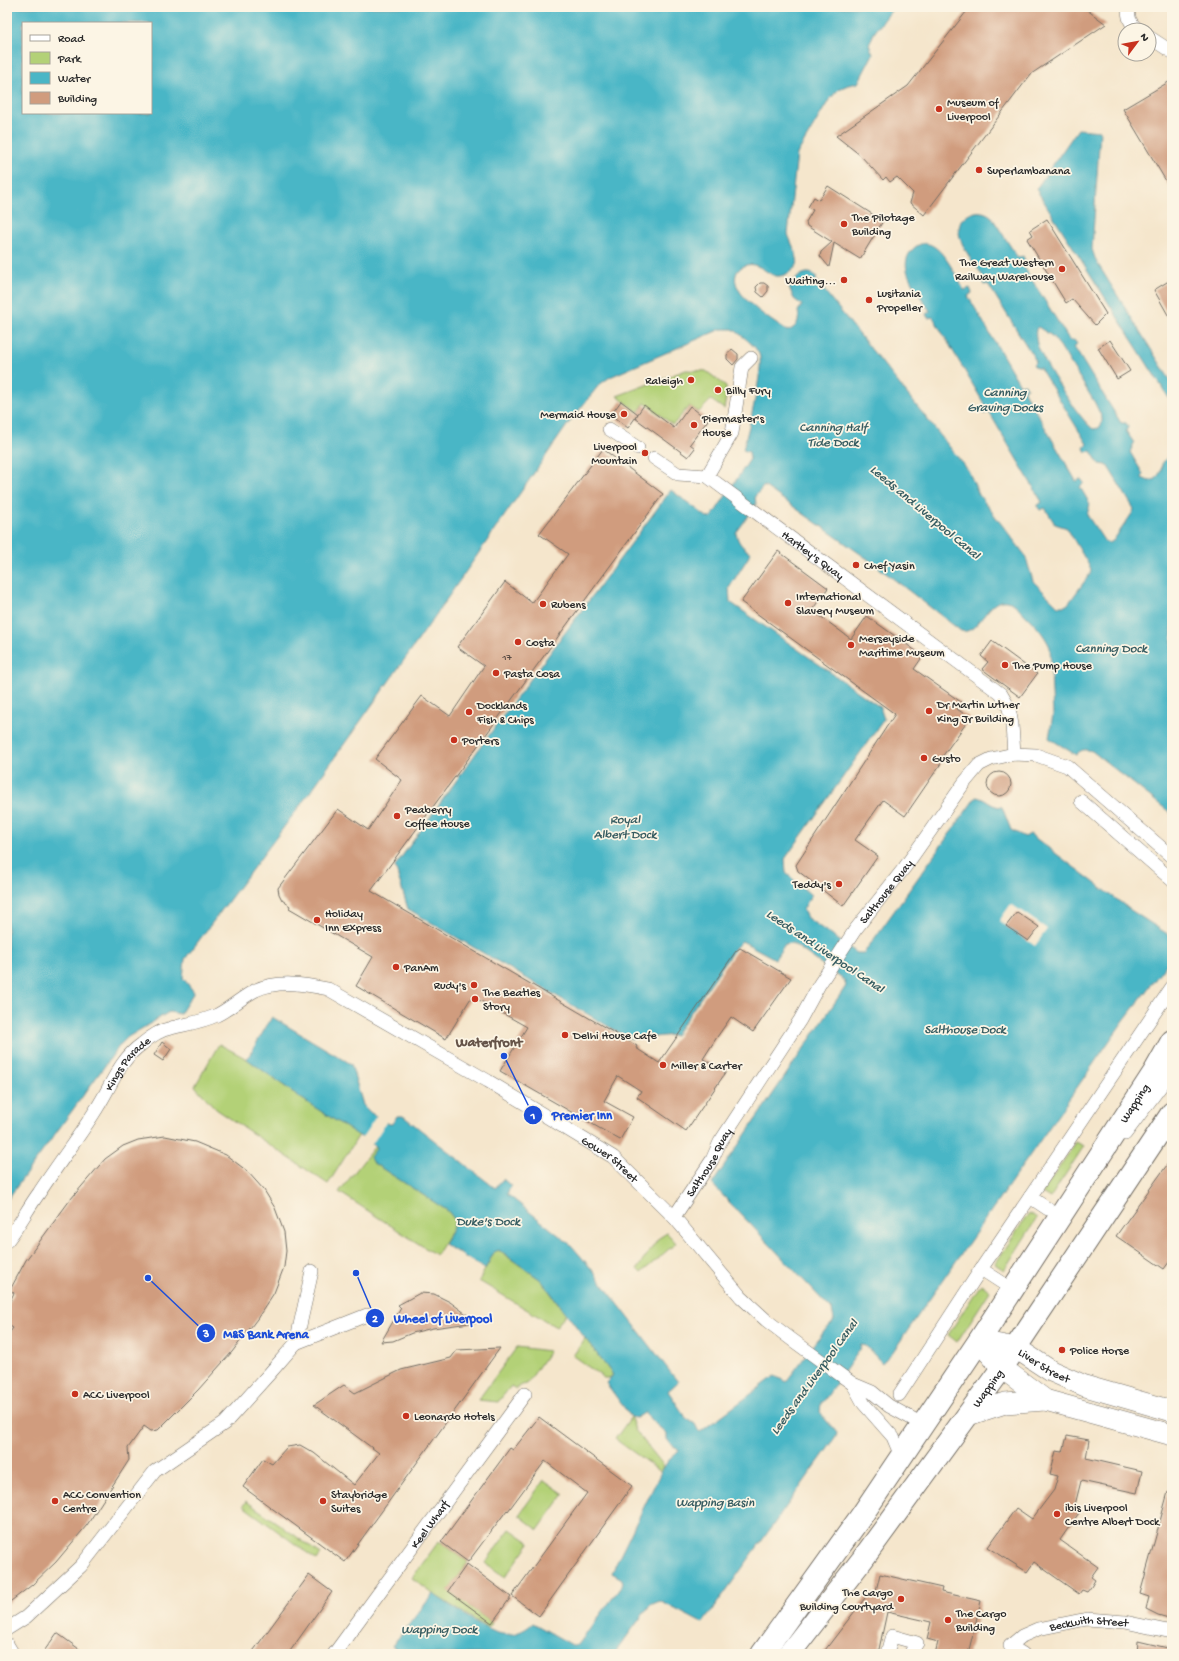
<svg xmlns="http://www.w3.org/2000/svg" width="1179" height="1661" viewBox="0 0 1179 1661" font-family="'Gochi Hand',sans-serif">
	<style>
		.green { fill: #b3d177; stroke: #6f7e51 }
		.water { fill: #4ab6c6; stroke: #3a7078; fill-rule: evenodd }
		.pier { fill: #f5e6cc }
		.building { fill: #d09c7e }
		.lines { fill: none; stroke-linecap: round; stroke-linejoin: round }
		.street-casing { stroke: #726c63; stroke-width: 14 }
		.primary-casing { stroke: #726c63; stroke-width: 22 }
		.highway-casing { stroke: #726c63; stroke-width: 24 }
		.street { stroke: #fff; stroke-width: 13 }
		.primary { stroke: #fff; stroke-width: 21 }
		.highway { stroke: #fff; stroke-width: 22 }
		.poi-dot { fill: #c8321e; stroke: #fcf5e5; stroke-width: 1.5 }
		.labels { text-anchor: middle; stroke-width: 3.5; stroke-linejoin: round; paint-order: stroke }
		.number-label { font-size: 10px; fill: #544740 }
		.poi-label { font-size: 12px; fill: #2b2b2b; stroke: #fcf5e5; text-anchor: start }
		.street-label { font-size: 12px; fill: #2b2b2b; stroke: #fcf5e5 }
		.water-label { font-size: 13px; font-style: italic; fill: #365c61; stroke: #fcf5e5 }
		.quarter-label { font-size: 14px; font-weight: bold; fill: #655348; stroke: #fcf5e5 }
		.leader { fill: none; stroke: #1d4ed8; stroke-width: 1.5 }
		.callout-dot { fill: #1d4ed8; stroke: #fcf5e5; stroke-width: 1.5 }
		.mark-label { font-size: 12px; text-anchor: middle; font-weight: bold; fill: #fff }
		.callout-label { font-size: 13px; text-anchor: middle; font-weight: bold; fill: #1d4ed8; stroke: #fcf5e5; stroke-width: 3.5; stroke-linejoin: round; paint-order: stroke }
	</style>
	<rect width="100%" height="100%" fill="#fcf5e5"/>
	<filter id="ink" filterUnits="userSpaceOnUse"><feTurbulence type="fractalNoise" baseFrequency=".025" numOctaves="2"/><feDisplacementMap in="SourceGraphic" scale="8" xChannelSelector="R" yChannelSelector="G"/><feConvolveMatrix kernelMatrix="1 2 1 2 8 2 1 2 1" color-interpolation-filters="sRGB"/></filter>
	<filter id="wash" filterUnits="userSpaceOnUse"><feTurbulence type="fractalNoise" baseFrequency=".012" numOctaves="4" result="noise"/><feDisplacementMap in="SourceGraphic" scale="16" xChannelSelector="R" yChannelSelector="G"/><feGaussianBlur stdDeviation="0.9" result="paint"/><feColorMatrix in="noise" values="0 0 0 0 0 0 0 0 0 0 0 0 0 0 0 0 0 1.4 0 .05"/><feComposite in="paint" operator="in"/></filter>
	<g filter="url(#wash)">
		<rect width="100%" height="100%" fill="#f5e6cc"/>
		<g class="green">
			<path d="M686,370L706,371L726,386V398L724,409L711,400L699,412L689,406L673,425L645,403L638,412L617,396Z"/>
			<path d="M219,1044L247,1059L308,1103L359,1135L328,1184L216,1109L195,1086Z"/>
			<path d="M1076,1142L1084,1146L1050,1198L1042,1193Z"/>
			<path d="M375,1146L376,1149L372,1162L448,1211L455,1220L453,1228L436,1255L339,1192Z"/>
			<path d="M1029,1213L1037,1218L1004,1270L995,1264Z"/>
			<path d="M667,1233L676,1243L641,1273L637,1269L659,1238Z"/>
			<path d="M498,1250L541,1280L566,1314L556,1327L479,1281L494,1252Z"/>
			<path d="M981,1284L990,1291L957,1342L948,1335Z"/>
			<path d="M585,1338L613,1375L609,1378H604L573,1356Z"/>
			<path d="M517,1347L549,1351L527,1384L522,1385L516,1389L511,1386L498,1402L478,1400Z"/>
			<path d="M631,1417L635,1430L664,1466L661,1472L615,1439Z"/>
			<path d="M544,1480L564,1494L538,1530L519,1515Z"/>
			<path d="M246,1501L321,1554L317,1560L243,1506Z"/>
			<path d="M510,1529L530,1543L505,1577L485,1563Z"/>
			<path d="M439,1541L468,1562L449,1591L492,1623L488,1628L433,1594L412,1578Z"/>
		</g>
		<g class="water">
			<path d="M7,7H894L874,33L869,45L873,54L858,83L848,85L839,89L829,100L797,154L788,234C790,241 800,259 797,265C793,271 786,275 780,276C769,278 760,261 746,265C742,266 739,269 737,272C726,293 774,322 787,331C797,328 800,320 798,311L802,305L794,299L789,287C795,278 808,266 817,278L815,279L968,470L979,495L1025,555L1033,581L1058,606H1065L1068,604L1090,574L1091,569L1067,528L1055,524L1045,508L1040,510L1037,506L1042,502L989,412L984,414L981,410L986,407L933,317L928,318L926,314L930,311C923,300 909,281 907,270C905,263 907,255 912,250C935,226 955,275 964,290L970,288L972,293L968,296L1020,385L1025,384L1027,388L1024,391L1076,481L1081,479L1084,483L1080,487L1090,504L1087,515L1105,542L1109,543L1113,541L1133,512L1134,509L1107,465L1099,464L1091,451L1086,452L1084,448L1087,444L1040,368H1036L1033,364L1036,361L988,284L984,285L982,281L984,278C974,262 944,229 968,215C976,210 984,211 991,216L1018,258L1023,256L1025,261L1022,264L1070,341L1074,340L1077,344L1074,347L1121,423H1126L1128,427L1126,431L1134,443L1130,452L1143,474L1142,478L1149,481L1156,479L1161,471L1162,464L1172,451V814L1092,751C1085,749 1081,749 1076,755L1049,738L1053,715L1050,647C1044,634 1035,624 1025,615C1022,611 1018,607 1014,604C988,588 982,636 961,631L869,560L764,486L755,496L756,505L736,533C738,543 743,548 751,553L729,588L730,602L880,707L884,719L785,859L786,873L811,895L803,910L807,918L857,953H864L976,797C986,798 990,807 1002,807L1011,830L1025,837L1030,834L1132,911L1172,937V957L1122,1023L892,1353L882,1363L866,1346L861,1345L860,1347L861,1348L823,1402H821L820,1413L837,1433L836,1437L703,1623L700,1622L660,1601L650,1605L614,1654H403L392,1646L433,1594C451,1605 479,1627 498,1633C510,1637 524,1632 533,1623L574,1646L578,1645L623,1584L622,1579L612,1573L616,1564L661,1472L668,1461L679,1451L676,1447L672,1446L667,1439V1434L650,1419L646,1412L636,1418L631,1417L606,1383L613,1375L541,1280L499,1250L494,1252L485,1269L444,1244L453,1228L455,1220L448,1211L372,1162L370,1157L376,1149L375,1146L308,1103L247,1059L272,1017L351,1064L363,1105L371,1113L389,1124H392L397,1116H403L495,1188L503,1179L511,1186L507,1194L571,1245L589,1266L678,1382L668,1391L686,1418L695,1424L698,1430L700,1432L775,1376L786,1382L829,1325L832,1324L834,1319L832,1310L712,1184L846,986L844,980L792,943L785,944L775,959L742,941L735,948L675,1035L630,1039L408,909L395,866L489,735L671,490L707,517L711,518L750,459L749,452L743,450C747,434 765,367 759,354C756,346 740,334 733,329H721L610,377L599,385L568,424L424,632L308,795L185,959L183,978L194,992L180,1014L169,1012L128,1037L120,1045L7,1200ZM23,23H151V113H23ZM1038,327L1052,336L1060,346L1095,403L1102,418V423L1099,428L1093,429C1079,419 1042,361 1037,344C1036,339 1035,334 1036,329Z"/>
			<path d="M1078,129L1100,131L1092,249L1096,261L1172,383V403L1036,189Z"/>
		</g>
		<g class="pier">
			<path d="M1011,904L1047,929L1035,946L999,921Z"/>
			<path d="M377,1115L387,1121L371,1146L361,1139Z"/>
		</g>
		<g id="blocks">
			<g class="building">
				<path d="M970,7H1083L1106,24L1031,74L924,215L910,203L913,193L897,177L890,182L886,177L883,180L860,155L836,136L908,86Z"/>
				<path d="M1172,80V191L1123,109Z"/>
				<path d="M828,186L883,221L860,259L834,243L829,267L820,256L821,252L832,242L807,226L806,222L813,210L808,207L814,197L819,200Z"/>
				<path d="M1047,219L1106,314L1095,325L1072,299L1066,303L1027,239L1033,235L1030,230Z"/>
				<path d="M1172,279V322L1154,290Z"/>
				<path d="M760,283H764L768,286V291L763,297L757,292L756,287Z"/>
				<path d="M1110,340L1130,371L1117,379L1098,348Z"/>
				<path d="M732,349L738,354V359L733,365L727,359V355Z"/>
				<path d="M621,401L638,414L628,428L611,415Z"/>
				<path d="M644,405L674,428L690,406L708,420L690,444L695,448L688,457L635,418Z"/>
				<path d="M603,449L663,494L371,891L637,1046L636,1048L659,1063L736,951L740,948L791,978L753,1032L731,1017L717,1037L703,1059L726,1072L686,1131L637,1097L641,1091L618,1076L604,1101L633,1117L620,1140L500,1071L527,1027L472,996L446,1039L356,986L373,957L289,908L290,906L282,900L279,894L278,888L338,809L368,830L402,780L375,759L422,696L450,716L484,666L457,647L505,582L532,603L568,554L539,534Z"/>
				<path d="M778,551L828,588L812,610L851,639L867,616L923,656L914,669L961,702L957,709L970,718L942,757L944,759L905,816L883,800L855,840L878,856L843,906L798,871L796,865L895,714L741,602Z"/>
				<path d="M992,641L1037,674L1020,697L982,669L988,662L981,656Z"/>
				<circle cx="999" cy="784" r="12"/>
				<path d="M1017,912L1039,927L1028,941L1006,926Z"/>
				<path d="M162,1042L171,1049L163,1061L154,1055Z"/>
				<path d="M165,1136L195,1142L226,1155L247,1171L264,1190L275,1208L284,1232L286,1251L284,1267L274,1293L257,1319L232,1352L198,1390L158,1430L151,1431L144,1426L128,1448L129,1460L87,1525L56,1562L32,1585L7,1604V1336L13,1328L7,1324V1307L14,1293L10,1290L26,1260L70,1200L105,1159L123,1146L138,1140Z"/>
				<path d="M1172,1158V1258L1164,1269L1116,1236Z"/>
				<path d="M420,1293L434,1294L450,1302L477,1322L433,1328L412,1333L393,1341L381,1342L401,1308L398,1305Z"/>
				<path d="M500,1348L345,1562L243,1487L263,1459L272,1464L287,1447L300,1445L314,1453L354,1485L379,1453L314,1405L344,1385L355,1393L401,1370L451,1358L457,1350Z"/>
				<path d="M539,1417L632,1486L539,1616L512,1596L587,1493L545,1461L508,1511L507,1510L468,1562L441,1542L510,1448L513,1450Z"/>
				<path d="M1067,1436L1089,1440L1086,1458L1142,1471L1137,1493L1081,1481L1075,1505L1081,1510L1060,1540L1098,1567L1091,1577L1095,1580L1091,1587L1087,1592L1082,1590L1079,1594L1034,1562L1027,1572L988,1547L1016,1508L1032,1519L1054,1490L1058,1476L1050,1474L1056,1451L1063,1452Z"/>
				<path d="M1168,1492H1172V1619L1158,1615L1146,1609L1149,1597L1140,1594Z"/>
				<path d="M467,1564L511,1597L492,1623L448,1591Z"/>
				<path d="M880,1574L942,1588L941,1592L981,1601L968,1654H935L938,1642L927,1639L931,1622L887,1612L878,1654H822L868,1594L875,1595Z"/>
				<path d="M309,1575L332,1592L288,1654H251Z"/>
				<path d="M57,1633L86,1654H42Z"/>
				<path d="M1138,1641L1172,1649V1654H1137Z"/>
			</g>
		</g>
	</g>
	<g filter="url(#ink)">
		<use href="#blocks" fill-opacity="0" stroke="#726c63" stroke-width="1"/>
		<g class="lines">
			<defs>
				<g id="street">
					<path d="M1129,7C1127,17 1130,24 1139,30"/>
					<path d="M1149,37L1172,52"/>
					<path d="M609,429L638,448"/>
					<path id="s1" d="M654,458L678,474L707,476L1001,694L1009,708L1012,725L1014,754"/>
					<path d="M707,476L732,433L742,367L751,358"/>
					<path d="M1081,801L1172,880"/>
					<path d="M1125,1134L1172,1071"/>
					<path d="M1030,1197L1172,987"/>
					<path id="s2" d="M674,1217L712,1160L720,1142L800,1020L819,985L855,930L905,867L964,783L979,765L991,759L1014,754L1036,755L1067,766L1172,857"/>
					<path id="s3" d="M7,1241C19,1226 28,1208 39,1193C58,1164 79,1137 97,1108C112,1085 119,1060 142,1044C150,1037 161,1030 171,1028C187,1024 202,1022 217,1015C231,1008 242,997 256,990C278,980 304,984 328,989L488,1081L613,1157L674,1217L741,1297L766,1320L791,1339L853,1384L872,1392L889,1406L922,1424"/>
					<path d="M981,1269L1030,1197L1048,1209"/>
					<path d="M296,1343L367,1315"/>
					<path d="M853,1384L864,1404L893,1437L901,1456"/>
					<path d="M899,1395L981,1269L1001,1282"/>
					<path d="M7,1629L26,1617L81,1566L155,1471L225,1423L270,1373L296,1343L312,1271"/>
					<path d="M7,1644L13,1654"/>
					<path id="s4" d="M334,1654L525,1394"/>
					<path d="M887,1654L892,1636L917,1643L910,1654"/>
					<path id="s5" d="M1023,1654L1010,1646L1022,1636L1038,1629L1087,1619L1125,1622L1172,1632"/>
				</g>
				<g id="primary">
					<path d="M979,1341L1002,1368L1045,1400L1172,1435"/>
					<path id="s6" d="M979,1341L1016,1348L1051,1371L1085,1386L1172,1411"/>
					<path d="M968,1415L1005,1403L1045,1400"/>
				</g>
				<g id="highway">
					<path id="s7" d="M762,1654L862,1515L979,1341L1155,1071L1172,1041"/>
					<path id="s8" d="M789,1654L862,1560L1002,1368L1172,1113"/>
				</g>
			</defs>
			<use href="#street" class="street-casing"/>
			<use href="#primary" class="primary-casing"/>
			<use href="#highway" class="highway-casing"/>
			<use href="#street" class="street"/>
			<use href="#primary" class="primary"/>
			<use href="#highway" class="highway"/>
		</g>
	</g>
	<g class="poi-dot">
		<circle cx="939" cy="109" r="4"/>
		<circle cx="979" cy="170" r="4"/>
		<circle cx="844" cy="224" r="4"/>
		<circle cx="1062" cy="269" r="4"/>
		<circle cx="844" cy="280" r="4"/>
		<circle cx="869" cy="300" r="4"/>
		<circle cx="691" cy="380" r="4"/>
		<circle cx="718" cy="390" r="4"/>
		<circle cx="624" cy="414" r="4"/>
		<circle cx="694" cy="425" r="4"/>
		<circle cx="645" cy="453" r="4"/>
		<circle cx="856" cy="565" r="4"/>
		<circle cx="788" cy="603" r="4"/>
		<circle cx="543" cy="604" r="4"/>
		<circle cx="518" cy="642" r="4"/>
		<circle cx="851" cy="645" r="4"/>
		<circle cx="1005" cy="665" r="4"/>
		<circle cx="496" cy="673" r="4"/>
		<circle cx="929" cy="711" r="4"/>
		<circle cx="469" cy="712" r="4"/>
		<circle cx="454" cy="740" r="4"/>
		<circle cx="924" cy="758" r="4"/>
		<circle cx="397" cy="816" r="4"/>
		<circle cx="839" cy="884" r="4"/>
		<circle cx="317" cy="920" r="4"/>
		<circle cx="396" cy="967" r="4"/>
		<circle cx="474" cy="985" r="4"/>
		<circle cx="475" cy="999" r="4"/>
		<circle cx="565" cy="1035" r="4"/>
		<circle cx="663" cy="1065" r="4"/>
		<circle cx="1062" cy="1350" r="4"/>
		<circle cx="75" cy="1394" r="4"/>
		<circle cx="406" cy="1416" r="4"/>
		<circle cx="55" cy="1501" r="4"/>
		<circle cx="323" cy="1501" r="4"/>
		<circle cx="1057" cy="1514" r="4"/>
		<circle cx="901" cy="1599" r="4"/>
		<circle cx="948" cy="1620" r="4"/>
	</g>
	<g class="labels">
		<g class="number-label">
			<text x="507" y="660">17</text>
		</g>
		<g class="poi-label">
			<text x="947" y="106">Museum of<tspan x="947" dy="14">Liverpool</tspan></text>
			<text x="987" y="174">Superlambanana</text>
			<text x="852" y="221">The Pilotage<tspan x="852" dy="14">Building</tspan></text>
			<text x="1054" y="266" text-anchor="end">The Great Western<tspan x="1054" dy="14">Railway Warehouse</tspan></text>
			<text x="836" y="284" text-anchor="end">Waiting...</text>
			<text x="877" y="297">Lusitania<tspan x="877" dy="14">Propeller</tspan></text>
			<text x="683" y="384" text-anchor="end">Raleigh</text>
			<text x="726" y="394">Billy Fury</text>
			<text x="616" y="418" text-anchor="end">Mermaid House</text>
			<text x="702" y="422">Piermaster's<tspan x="702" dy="14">House</tspan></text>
			<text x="637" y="450" text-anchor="end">Liverpool<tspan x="637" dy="14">Mountain</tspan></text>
			<text x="864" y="569">Chef Yasin</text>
			<text x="796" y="600">International<tspan x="796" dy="14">Slavery Museum</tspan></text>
			<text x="551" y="608">Rubens</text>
			<text x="859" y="642">Merseyside<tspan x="859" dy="14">Maritime Museum</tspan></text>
			<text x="526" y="646">Costa</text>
			<text x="1013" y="669">The Pump House</text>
			<text x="504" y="677">Pasta Cosa</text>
			<text x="937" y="708">Dr Martin Luther<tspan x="937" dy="14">King Jr Building</tspan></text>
			<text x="477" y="709">Docklands<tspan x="477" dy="14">Fish &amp; Chips</tspan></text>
			<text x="462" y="744">Porters</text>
			<text x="932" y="762">Gusto</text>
			<text x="405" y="813">Peaberry<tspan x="405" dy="14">Coffee House</tspan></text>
			<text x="831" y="888" text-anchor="end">Teddy's</text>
			<text x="325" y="917">Holiday<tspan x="325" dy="14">Inn Express</tspan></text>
			<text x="404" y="971">PanAm</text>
			<text x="466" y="989" text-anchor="end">Rudy's</text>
			<text x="483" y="996">The Beatles<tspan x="483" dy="14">Story</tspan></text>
			<text x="573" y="1039">Delhi House Cafe</text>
			<text x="671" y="1069">Miller &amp; Carter</text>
			<text x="1070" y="1354">Police Horse</text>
			<text x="83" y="1398">ACC Liverpool</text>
			<text x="414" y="1420">Leonardo Hotels</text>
			<text x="63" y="1498">ACC Convention<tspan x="63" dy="14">Centre</tspan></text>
			<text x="331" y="1498">Staybridge<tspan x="331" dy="14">Suites</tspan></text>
			<text x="1065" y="1511">ibis Liverpool<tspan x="1065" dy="14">Centre Albert Dock</tspan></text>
			<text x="893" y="1596" text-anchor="end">The Cargo<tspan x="893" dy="14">Building Courtyard</tspan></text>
			<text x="956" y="1617">The Cargo<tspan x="956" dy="14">Building</tspan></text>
		</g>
		<g class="street-label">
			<text dy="4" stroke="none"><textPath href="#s1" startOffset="190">Hartley's Quay</textPath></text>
			<text dy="4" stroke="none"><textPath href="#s2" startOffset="389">Salthouse Quay</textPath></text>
			<text dy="4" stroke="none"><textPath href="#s3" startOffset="215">Kings Parade</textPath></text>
			<text dy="4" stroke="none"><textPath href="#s7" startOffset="665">Wapping</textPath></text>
			<text dy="4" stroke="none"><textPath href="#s3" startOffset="770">Gower Street</textPath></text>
			<text dy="4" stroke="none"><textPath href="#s2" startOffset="65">Salthouse Quay</textPath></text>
			<text dy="4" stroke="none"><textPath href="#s6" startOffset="71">Liver Street</textPath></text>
			<text dy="4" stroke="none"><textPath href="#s8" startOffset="332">Wapping</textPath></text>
			<text dy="4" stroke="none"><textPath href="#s4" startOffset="161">Keel Wharf</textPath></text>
			<text dy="4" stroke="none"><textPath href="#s5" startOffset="100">Beckwith Street</textPath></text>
		</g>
		<g class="water-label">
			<text x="1005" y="396">Canning<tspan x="1005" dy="15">Graving Docks</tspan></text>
			<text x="833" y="431">Canning Half<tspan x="833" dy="15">Tide Dock</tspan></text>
			<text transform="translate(926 511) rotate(40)" y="5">Leeds and Liverpool Canal</text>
			<text x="1111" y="652">Canning Dock</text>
			<text x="625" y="823">Royal<tspan x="625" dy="15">Albert Dock</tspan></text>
			<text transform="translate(826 950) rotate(34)" y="5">Leeds and Liverpool Canal</text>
			<text x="965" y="1033">Salthouse Dock</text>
			<text x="488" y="1225">Duke's Dock</text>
			<text transform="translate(813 1376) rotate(-54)" y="5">Leeds and Liverpool Canal</text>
			<text x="715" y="1506">Wapping Basin</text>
			<text x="439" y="1633">Wapping Dock</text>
		</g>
		<g class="quarter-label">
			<text x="489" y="1046">Waterfront</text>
		</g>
	</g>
	<path class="leader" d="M504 1056L533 1115M356 1273L375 1318M148 1278L206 1333"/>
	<g class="callout-dot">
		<circle cx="504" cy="1056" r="4"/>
		<circle cx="356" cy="1273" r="4"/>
		<circle cx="148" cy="1278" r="4"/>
		<circle cx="533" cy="1115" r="10"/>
		<circle cx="375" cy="1318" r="10"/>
		<circle cx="206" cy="1333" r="10"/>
	</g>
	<g class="mark-label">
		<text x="533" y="1119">1</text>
		<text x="375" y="1322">2</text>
		<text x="206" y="1337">3</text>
	</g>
	<g class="callout-label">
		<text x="582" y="1119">Premier Inn</text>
		<text x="443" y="1322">Wheel of Liverpool</text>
		<text x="266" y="1338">M&amp;S Bank Arena</text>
	</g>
	<rect width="1179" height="1661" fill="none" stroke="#fcf5e5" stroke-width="24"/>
	<rect x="22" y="22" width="130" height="92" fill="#fcf5e5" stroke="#a8a49b"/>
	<rect x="30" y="35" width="20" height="6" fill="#ffffff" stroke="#a8a49b"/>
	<text x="58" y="42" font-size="12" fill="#2b2b2b">Road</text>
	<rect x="30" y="52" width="20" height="12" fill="#b3d177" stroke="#a8a49b"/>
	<text x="58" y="62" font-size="12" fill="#2b2b2b">Park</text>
	<rect x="30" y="72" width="20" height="12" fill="#4ab6c6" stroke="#a8a49b"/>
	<text x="58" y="82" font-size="12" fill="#2b2b2b">Water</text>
	<rect x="30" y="92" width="20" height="12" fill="#d09c7e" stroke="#a8a49b"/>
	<text x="58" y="102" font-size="12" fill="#2b2b2b">Building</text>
	<g transform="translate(1137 42) rotate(58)"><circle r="19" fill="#fcf5e5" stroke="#a8a49b"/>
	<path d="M0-3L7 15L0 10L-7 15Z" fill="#c8321e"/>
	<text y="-6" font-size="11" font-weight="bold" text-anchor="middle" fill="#2b2b2b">N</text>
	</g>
</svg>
